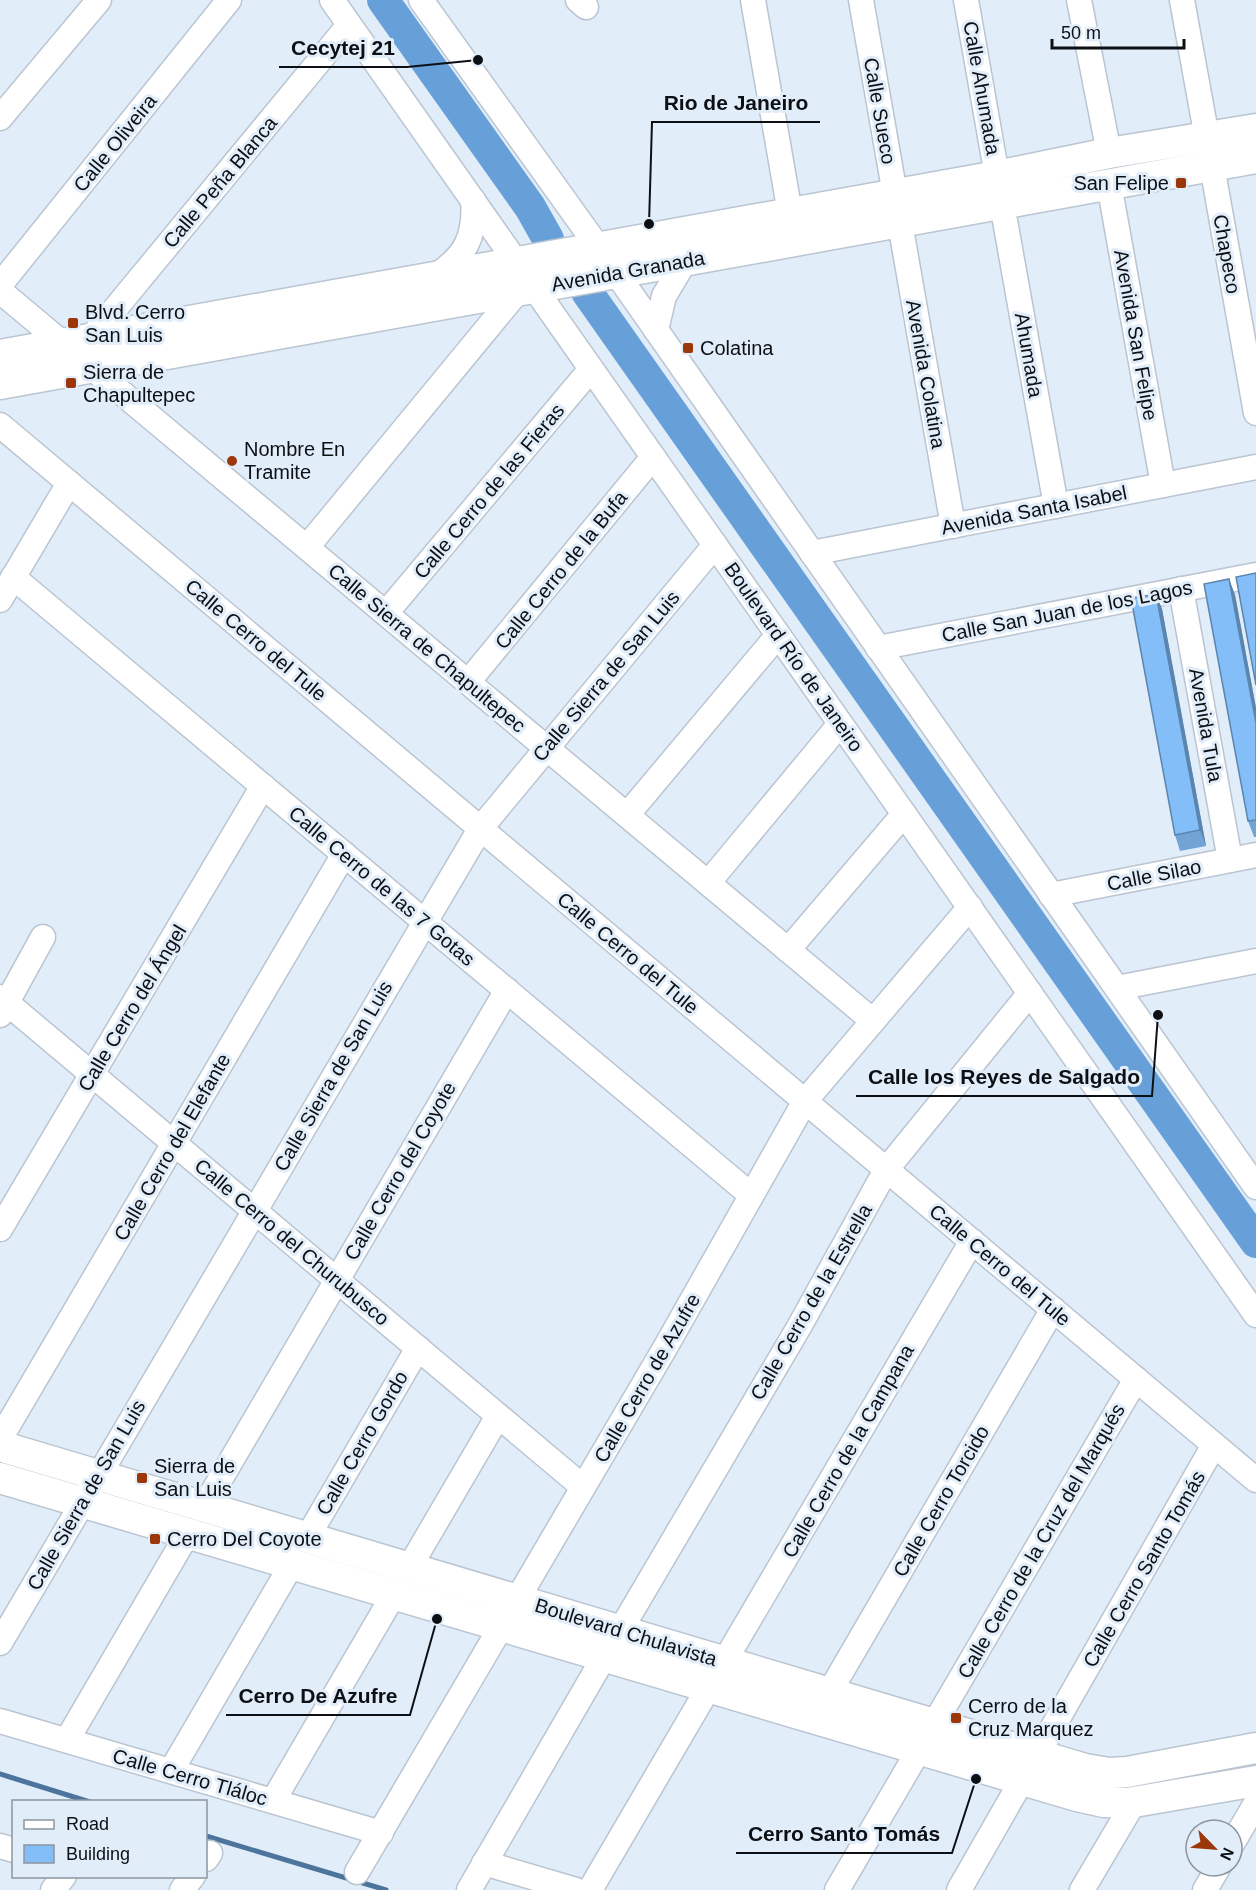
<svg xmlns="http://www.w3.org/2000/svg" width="1256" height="1890" viewBox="0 0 1256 1890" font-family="Helvetica,sans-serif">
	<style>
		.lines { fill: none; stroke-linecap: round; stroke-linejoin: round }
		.stream { stroke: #4c749d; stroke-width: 5 }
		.river { stroke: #679fd8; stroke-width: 32 }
		.minor-casing { stroke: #bac5d1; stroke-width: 27 }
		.major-casing { stroke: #bac5d1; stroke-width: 33 }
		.minor { stroke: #fff; stroke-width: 24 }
		.major { stroke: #fff; stroke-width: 30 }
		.wall { fill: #72a3d5 }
		.shaded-wall { fill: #5c85ae }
		.building { fill: #84bef8; stroke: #5c85ae; stroke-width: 1.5 }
		.poi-dot { fill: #9c370a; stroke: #e2edfa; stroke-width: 2 }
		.labels { text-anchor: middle; stroke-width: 6; stroke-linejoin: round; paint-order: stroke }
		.street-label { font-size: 20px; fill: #0c1014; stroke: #e2edfa }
		.poi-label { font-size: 20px; fill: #0c1014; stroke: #e2edfa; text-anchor: start }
		.leader { fill: none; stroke: #0c1014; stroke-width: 2 }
		.callout-dot { fill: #0c1014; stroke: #e2edfa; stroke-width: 2 }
		.callout-label { font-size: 21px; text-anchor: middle; font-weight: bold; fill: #0c1014; stroke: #e2edfa; stroke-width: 6; stroke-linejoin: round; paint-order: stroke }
	</style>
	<rect width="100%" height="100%" fill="#e2edfa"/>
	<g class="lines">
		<g class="stream">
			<path d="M0,1774L90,1802"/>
			<path d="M206,1836L386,1890"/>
		</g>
		<g class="river">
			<path d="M383,0L530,207L548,239"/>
			<path d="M587,292L1256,1242"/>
		</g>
		<defs>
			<g id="minor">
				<path d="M332,0L1256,1315"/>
				<path d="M421,0L598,247L1256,1187"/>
				<path d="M578,0L586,7"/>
				<path d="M753,0L790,213"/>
				<path d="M861,0L953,526"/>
				<path d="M966,0L997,176"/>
				<path d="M1079,0L1109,153"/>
				<path d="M1182,0L1207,138"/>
				<path d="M0,118L99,0"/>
				<path d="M1212,166L1256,413"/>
				<path d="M1109,184L1163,485"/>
				<path d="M1002,204L1056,506"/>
				<path d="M434,277C465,257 476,237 473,200"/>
				<path d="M0,285L229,0"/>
				<path d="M0,291L873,1021"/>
				<path d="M656,330L664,296L685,261"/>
				<path d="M91,338L349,25"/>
				<path d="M0,425L1256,1480"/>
				<path d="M307,547L518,291"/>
				<path d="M812,553L1256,467"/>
				<path d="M13,577L751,1195"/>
				<path d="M1181,589L1230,860"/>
				<path d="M0,600L69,483"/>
				<path d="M386,613L591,369"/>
				<path d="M878,648L1256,575"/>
				<path d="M468,682L653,457"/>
				<path d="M627,815L778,635"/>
				<path d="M708,883L840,724"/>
				<path d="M1051,895L1256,855"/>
				<path d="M788,950L904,814"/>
				<path d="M1117,988L1256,961"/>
				<path d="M0,997L583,1487"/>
				<path d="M0,1015L43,937"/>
				<path d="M0,1229L263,786"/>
				<path d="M0,1439L344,854"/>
				<path d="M204,1507L507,990"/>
				<path d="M307,1538L418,1348"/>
				<path d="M409,1568L498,1416"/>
				<path d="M620,1631L799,1327L886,1170L1030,993"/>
				<path d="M0,1643L480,829L715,545"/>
				<path d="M724,1662L972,1241"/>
				<path d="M829,1693L1053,1309"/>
				<path d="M0,1721L381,1833"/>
				<path d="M67,1740L188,1533"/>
				<path d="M1037,1755L1214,1445"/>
				<path d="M171,1771L292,1564"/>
				<path d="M273,1801L394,1594"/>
				<path d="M1232,1844L1256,1803"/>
				<path d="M0,1846L14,1850"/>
				<path d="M206,1859L210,1853"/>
				<path d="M484,1863L576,1890"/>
				<path d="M357,1872L665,1348L805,1101L970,907"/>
				<path d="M53,1890L64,1876"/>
				<path d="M182,1890L193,1876"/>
				<path d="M469,1890L604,1657"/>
				<path d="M590,1890L709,1687"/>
				<path d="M837,1890L1136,1379"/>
				<path d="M959,1890L1022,1780"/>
				<path d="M1082,1890L1134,1802"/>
				<path d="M1205,1890L1219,1866"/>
			</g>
			<g id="major">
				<path d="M0,355L997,176L1109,153L1256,129"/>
				<path d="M0,384L1256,158"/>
				<path d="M0,1446L1085,1769L1109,1773L1127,1772L1256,1748"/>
				<path d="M0,1478L1077,1796L1104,1802L1128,1803L1256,1781"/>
			</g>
		</defs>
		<use href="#minor" class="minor-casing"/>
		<use href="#major" class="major-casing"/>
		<use href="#minor" class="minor"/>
		<use href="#major" class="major"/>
	</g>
	<g class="wall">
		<path d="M1229,579L1235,595L1256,708V837H1254L1248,821Z"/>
		<path d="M1156,594L1162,609L1206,846L1180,851L1175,835Z"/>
	</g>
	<g class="shaded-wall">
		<path d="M1229,579L1235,595L1256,708V723Z"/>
		<path d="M1156,594L1162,609L1206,846L1200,830Z"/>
	</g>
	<g class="building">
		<path d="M1256,573V685L1236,577Z"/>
		<path d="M1229,579L1256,723V820L1248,821L1204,584Z"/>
		<path d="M1156,594L1200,830L1175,835L1131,598Z"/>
	</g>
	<g class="poi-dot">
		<rect x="1175" y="177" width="12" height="12" rx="3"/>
		<rect x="67" y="317" width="12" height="12" rx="3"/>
		<rect x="682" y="342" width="12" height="12" rx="3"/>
		<rect x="65" y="377" width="12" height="12" rx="3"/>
		<circle cx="232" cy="461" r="6"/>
		<rect x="136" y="1472" width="12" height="12" rx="3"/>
		<rect x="149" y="1533" width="12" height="12" rx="3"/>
		<rect x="950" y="1712" width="12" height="12" rx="3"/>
	</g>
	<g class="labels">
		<g class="street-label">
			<text transform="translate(982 88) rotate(80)" y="7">Calle Ahumada</text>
			<text transform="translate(880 111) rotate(80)" y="7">Calle Sueco</text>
			<text transform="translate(115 143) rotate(-51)" y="7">Calle Oliveira</text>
			<text transform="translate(220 182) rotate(-50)" y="7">Calle Peña Blanca</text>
			<text transform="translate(1227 254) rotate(80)" y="7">Chapeco</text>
			<text transform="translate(628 271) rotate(-10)" y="7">Avenida Granada</text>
			<text transform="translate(1136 335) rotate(80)" y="7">Avenida San Felipe</text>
			<text transform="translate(1029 355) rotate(80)" y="7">Ahumada</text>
			<text transform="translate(926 374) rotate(80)" y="7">Avenida Colatina</text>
			<text transform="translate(489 491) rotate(-50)" y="7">Calle Cerro de las Fieras</text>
			<text transform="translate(1034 510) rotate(-11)" y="7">Avenida Santa Isabel</text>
			<text transform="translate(561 570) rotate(-51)" y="7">Calle Cerro de la Bufa</text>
			<text transform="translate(1067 611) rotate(-11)" y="7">Calle San Juan de los Lagos</text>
			<text transform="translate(256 640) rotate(40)" y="7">Calle Cerro del Tule</text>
			<text transform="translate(427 648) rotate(40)" y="7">Calle Sierra de Chapultepec</text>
			<text transform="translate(794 657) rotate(55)" y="7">Boulevard Río de Janeiro</text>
			<text transform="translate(606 676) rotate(-50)" y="7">Calle Sierra de San Luis</text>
			<text transform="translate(1206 725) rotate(80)" y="7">Avenida Tula</text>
			<text transform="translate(1154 875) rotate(-11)" y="7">Calle Silao</text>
			<text transform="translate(382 886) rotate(40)" y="7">Calle Cerro de las 7 Gotas</text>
			<text transform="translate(628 953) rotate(40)" y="7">Calle Cerro del Tule</text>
			<text transform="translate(132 1008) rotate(-59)" y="7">Calle Cerro del Ángel</text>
			<text transform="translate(333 1076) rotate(-60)" y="7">Calle Sierra de San Luis</text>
			<text transform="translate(172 1147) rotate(-60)" y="7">Calle Cerro del Elefante</text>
			<text transform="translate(400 1171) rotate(-60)" y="7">Calle Cerro del Coyote</text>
			<text transform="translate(292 1242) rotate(40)" y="7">Calle Cerro del Churubusco</text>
			<text transform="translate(1000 1265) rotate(40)" y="7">Calle Cerro del Tule</text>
			<text transform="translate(811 1302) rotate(-60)" y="7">Calle Cerro de la Estrella</text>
			<text transform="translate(647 1378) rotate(-60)" y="7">Calle Cerro de Azufre</text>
			<text transform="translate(362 1443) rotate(-60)" y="7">Calle Cerro Gordo</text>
			<text transform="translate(848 1451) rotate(-60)" y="7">Calle Cerro de la Campana</text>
			<text transform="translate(86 1495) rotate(-60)" y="7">Calle Sierra de San Luis</text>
			<text transform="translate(941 1501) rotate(-60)" y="7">Calle Cerro Torcido</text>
			<text transform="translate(1041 1541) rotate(-60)" y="7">Calle Cerro de la Cruz del Marqués</text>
			<text transform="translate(1144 1569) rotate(-60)" y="7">Calle Cerro Santo Tomás</text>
			<text transform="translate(626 1632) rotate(17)" y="7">Boulevard Chulavista</text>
			<text transform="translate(190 1777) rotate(16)" y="7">Calle Cerro Tláloc</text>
		</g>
		<g class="poi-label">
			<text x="1169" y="190" text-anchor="end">San Felipe</text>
			<text x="85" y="319">Blvd. Cerro<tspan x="85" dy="23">San Luis</tspan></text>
			<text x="700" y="355">Colatina</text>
			<text x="83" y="379">Sierra de<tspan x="83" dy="23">Chapultepec</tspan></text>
			<text x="244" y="456">Nombre En<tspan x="244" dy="23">Tramite</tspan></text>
			<text x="154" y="1473">Sierra de<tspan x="154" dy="23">San Luis</tspan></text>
			<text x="167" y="1546">Cerro Del Coyote</text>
			<text x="968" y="1713">Cerro de la<tspan x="968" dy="23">Cruz Marquez</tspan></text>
		</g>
	</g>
	<path class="leader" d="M478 60L407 67H279M649 224L652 122H820M1158 1015L1152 1096H856M437 1619L410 1715H226M976 1779L952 1853H736"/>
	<g class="callout-dot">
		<circle cx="478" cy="60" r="6"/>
		<circle cx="649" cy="224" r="6"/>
		<circle cx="1158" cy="1015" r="6"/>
		<circle cx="437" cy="1619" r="6"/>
		<circle cx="976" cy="1779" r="6"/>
	</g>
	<g class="callout-label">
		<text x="343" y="55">Cecytej 21</text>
		<text x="736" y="110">Rio de Janeiro</text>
		<text x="1004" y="1084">Calle los Reyes de Salgado</text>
		<text x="318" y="1703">Cerro De Azufre</text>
		<text x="844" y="1841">Cerro Santo Tomás</text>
	</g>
	<rect x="12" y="1800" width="195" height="78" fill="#e2edfa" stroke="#8c959e" stroke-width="1.5"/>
	<rect x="24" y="1820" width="30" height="9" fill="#ffffff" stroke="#8c959e" stroke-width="1.5"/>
	<text x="66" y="1830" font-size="18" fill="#0c1014">Road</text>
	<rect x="24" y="1845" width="30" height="18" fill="#84bef8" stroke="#8c959e" stroke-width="1.5"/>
	<text x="66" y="1860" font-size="18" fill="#0c1014">Building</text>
	<g transform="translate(1214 1848) rotate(115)"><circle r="28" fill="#e2edfa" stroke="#8c959e" stroke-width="1.5"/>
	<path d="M0-4.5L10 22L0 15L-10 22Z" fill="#9c370a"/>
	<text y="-9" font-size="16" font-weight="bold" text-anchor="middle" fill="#0c1014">N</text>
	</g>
	<path d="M1052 39v9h132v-9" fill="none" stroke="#0c1014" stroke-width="3"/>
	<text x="1061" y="39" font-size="18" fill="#0c1014" stroke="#e2edfa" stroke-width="4.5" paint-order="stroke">50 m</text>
</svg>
